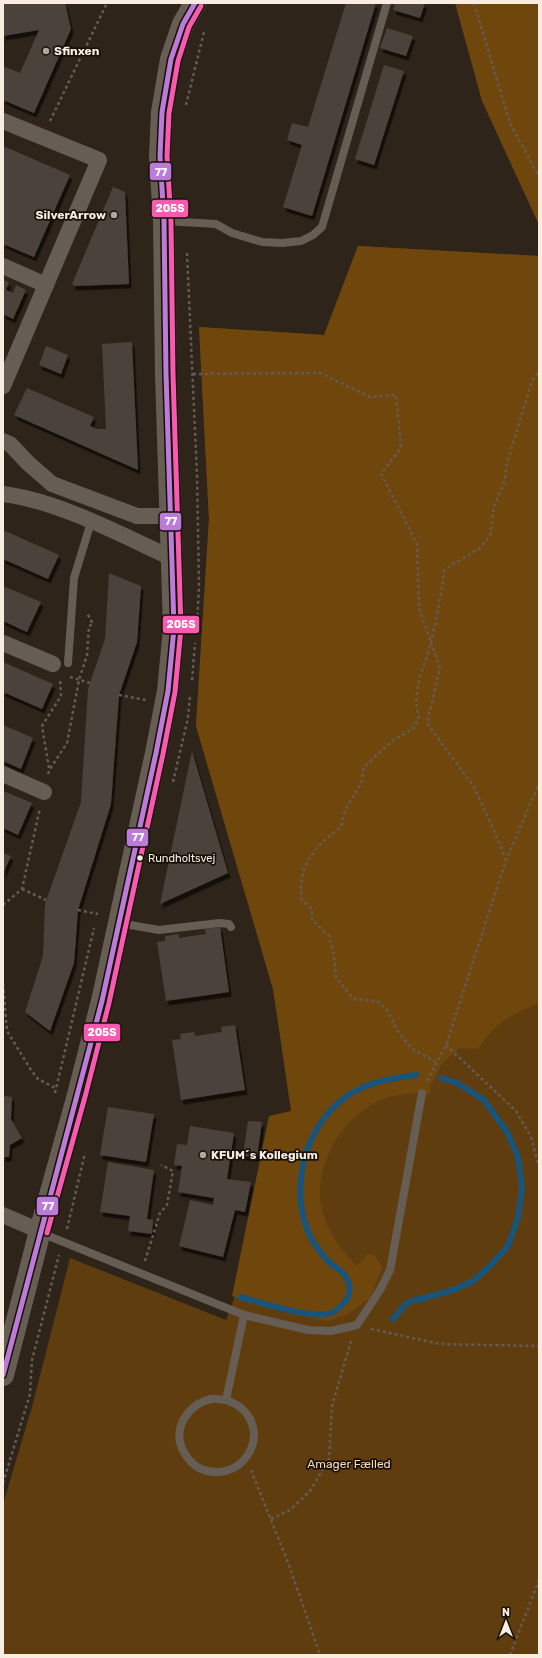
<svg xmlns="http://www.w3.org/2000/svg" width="542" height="1658" viewBox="0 0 542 1658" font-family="Rubik,sans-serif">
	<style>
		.green { fill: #603d0f }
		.forest { fill: #6f460c }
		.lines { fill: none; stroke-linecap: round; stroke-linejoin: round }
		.stream { stroke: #19547a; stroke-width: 6 }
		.building { fill: #4b433a; filter: url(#shadow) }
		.path { stroke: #645c54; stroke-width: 2.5; stroke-dasharray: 3 3; stroke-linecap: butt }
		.lane { stroke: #665d54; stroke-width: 8 }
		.street { stroke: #665d54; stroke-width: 16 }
		.secondary { stroke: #665d54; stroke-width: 22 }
		.bus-1-casing { stroke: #181008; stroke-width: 8 }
		.bus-2-casing { stroke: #181008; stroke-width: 8 }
		.bus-1 { stroke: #bd7bd9; stroke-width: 5 }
		.bus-2 { stroke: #f75aaf; stroke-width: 5 }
		.poi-dot { fill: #b2a79b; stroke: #181008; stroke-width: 1.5 }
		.bus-dot { fill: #f9ede1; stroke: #181008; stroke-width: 1.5 }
		.labels { text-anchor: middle; stroke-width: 3.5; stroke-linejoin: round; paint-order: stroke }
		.bus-label { font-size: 11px; fill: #f9ede1; stroke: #181008; text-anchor: start }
		.poi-label { font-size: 12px; font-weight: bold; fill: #f9ede1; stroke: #181008; text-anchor: start }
		.park-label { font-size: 12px; fill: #fedcb9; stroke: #181008 }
		.line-badge { stroke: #181008; stroke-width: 1.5 }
		.badge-label { font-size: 11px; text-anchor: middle; font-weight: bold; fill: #fff }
	</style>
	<defs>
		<filter id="shadow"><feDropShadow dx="2.5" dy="4.5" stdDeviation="0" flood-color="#0009"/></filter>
	</defs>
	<rect width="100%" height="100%" fill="#2f2419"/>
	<path class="green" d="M358,246L539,256V1655H3V1504L32,1407L70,1258L226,1320L265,1217L297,1122L273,989L196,726L209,519L199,327L324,335Z"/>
	<g class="forest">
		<path d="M455,3H539V225L482,101Z"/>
		<path d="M358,246L539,256V1003C508,1016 498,1021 478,1049L460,1048L443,1062L430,1086V1095C422,1092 415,1093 406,1094C358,1098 322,1144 320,1191C319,1219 337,1246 356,1265L360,1263L367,1254L375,1255L382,1267L370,1298L346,1315L328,1321L251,1304L232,1296L269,1116L291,1111L273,989L196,726L209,519L199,327L324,335Z"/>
	</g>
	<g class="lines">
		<g class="stream">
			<path d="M240,1297C262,1303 305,1317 327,1314C332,1314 338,1309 342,1305C349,1299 351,1290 348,1281C344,1270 334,1268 327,1260C322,1254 316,1247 312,1240C287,1193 303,1126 347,1096C367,1082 392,1078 416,1075"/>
			<path d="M393,1319L404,1306L409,1302L453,1290L473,1281L490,1266L508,1246L518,1217L522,1188L518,1157L507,1132L484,1100L457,1083L441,1078"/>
		</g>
	</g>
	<g class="building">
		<path d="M3,3H65L71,29L34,113L3,100V66L20,73L39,30L3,36Z"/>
		<path d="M346,3H376L312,216L283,207L302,145L287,140L292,123L308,127Z"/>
		<path d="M395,3H425L420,18L393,10Z"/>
		<path d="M387,28L413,36L406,56L380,48Z"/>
		<path d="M384,65L404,71L374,165L355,159Z"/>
		<path d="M3,146L70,175L34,257L3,244Z"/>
		<path d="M113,187L125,192L129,284L75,286L72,284Z"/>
		<path d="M3,280L9,282L6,290L13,293L16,285L26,290L13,319L3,314Z"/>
		<path d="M132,342L138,470L14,415L27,388L94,417L90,426L97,429H106L102,344Z"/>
		<path d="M46,346L68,355L61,374L39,365Z"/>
		<path d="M3,530L59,555L48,579L3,559Z"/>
		<path d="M109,573L141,586L137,642L119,695L111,804L78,910L74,963L50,1031L25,1012L43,956L45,904L81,802L88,689L105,639Z"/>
		<path d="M3,586L41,602L27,632L3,621Z"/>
		<path d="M3,662L53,684L42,709L3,692Z"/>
		<path d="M3,725L33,738L21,769L3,761Z"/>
		<path d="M192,751L228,873L160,904Z"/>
		<path d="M3,791L32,803L18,835L3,828Z"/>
		<path d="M3,853L11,856L3,874Z"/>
		<path d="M220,927L229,992L166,1001L157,942L165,941V936L179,934V938L206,934L205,929Z"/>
		<path d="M235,1025L245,1090L181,1100L172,1040L181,1039L180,1034L194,1032L195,1036L222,1032L221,1027Z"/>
		<path d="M3,1096L12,1097L11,1119L22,1138L10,1145L9,1157H3Z"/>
		<path d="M108,1107L154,1114L146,1162L100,1155Z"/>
		<path d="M248,1121L262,1122L257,1157L243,1156Z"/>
		<path d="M190,1126L234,1133L227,1179L251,1182L245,1212L235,1210L223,1257L179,1246L190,1200L213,1205L214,1198L178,1192L182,1166L174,1165L177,1144L187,1145Z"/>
		<path d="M108,1162L154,1170L147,1219L153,1220L152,1234L128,1231L130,1216L100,1212Z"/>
	</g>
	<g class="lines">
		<g class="path">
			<path d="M474,3L510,123L539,177"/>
			<path d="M186,105L204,32"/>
			<path d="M50,121L107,3"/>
			<path d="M187,253L197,475L199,585L197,624"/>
			<path d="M193,374L320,373L370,397L396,395L401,448L381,474L417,544L419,608L440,668L427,723L474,787L492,826L506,860"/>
			<path d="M70,677L90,683"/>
			<path d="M192,680L195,643"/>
			<path d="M119,695L146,700"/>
			<path d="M49,768L42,726L61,696L60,679"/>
			<path d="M48,774L50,769L67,743L79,680L87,655L89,626L93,624L87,613"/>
			<path d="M173,782L188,718L190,695"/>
			<path d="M22,889L46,900"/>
			<path d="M3,905L22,889L40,808"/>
			<path d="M78,910L98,914"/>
			<path d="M3,984L7,1031L31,1070L38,1079L57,1089"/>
			<path d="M446,1045L516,1111L531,1137L539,1167"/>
			<path d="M436,1062L412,1049L397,1030L388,1011L377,1001L354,999L336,978L334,955L329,936L312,920V909L302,900C297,865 314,847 341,827L345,810L361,784L364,767L392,741L415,727L419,716C410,693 426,664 431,641C437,618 441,593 445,569L480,548L490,536L494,506L504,484L507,463L532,381L539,371"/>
			<path d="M427,1081L446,1045L506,860L539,784"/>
			<path d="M55,1093L94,928"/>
			<path d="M67,1229L85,1153"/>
			<path d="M145,1261L160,1213L167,1205L173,1171L161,1165"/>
			<path d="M371,1329L440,1344L539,1346"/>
			<path d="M251,1470L289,1565L320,1655"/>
			<path d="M3,1483L30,1394L32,1360L59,1255"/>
			<path d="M271,1519L290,1510L310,1491L329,1459L332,1406L351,1341"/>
			<path d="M510,1655L539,1580"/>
		</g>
		<g class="lane">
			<path d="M165,221L216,224L232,233L262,242L282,243L301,241L313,235L322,227L387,3"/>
			<path d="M68,663L74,578L91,522"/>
			<path d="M119,923L159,930L219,923L229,924L231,927"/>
			<path d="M40,1231L51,1237L244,1315L308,1330L331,1331L357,1325L380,1290L390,1270L422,1093"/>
			<path d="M226,1400C230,1402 236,1404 240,1407C274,1435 240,1487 199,1468C190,1463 182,1452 180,1442C176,1422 192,1403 211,1399C216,1398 221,1400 226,1400L244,1315"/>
		</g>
		<g class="street">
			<path d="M3,121L99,160L3,386"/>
			<path d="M3,266L46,285"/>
			<path d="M3,441L10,444L28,463L52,484L137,516H170"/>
			<path d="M3,494C59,501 121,535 172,558"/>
			<path d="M3,643L53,664"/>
			<path d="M3,774L44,792"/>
			<path d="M3,1215L40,1231"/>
		</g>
		<path class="secondary" d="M3,1375L40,1231L78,1095L102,1001L156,753L168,691L174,628L166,374L164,221L160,156L162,112L171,59L183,24L195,3"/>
		<defs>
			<path id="bus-1" d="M3,1375L102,1001L156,753L168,691L174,628L166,374L164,221L160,156L162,112L171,59L183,24L195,3"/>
			<path id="bus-2" d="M47,1233L85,1097L109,1003L163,754L175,692L181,628L173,374L171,221L167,156L169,113L178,61L189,27L201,6"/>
		</defs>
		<use href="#bus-1" class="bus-1-casing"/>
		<use href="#bus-2" class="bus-2-casing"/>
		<use href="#bus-1" class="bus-1"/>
		<use href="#bus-2" class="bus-2"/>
	</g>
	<g class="poi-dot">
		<circle cx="46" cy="51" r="4"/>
		<circle cx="114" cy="215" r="4"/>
		<circle cx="203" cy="1155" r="4"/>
	</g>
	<circle class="bus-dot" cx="140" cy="858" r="3.5"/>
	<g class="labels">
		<g class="bus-label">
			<text x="148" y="862">Rundholtsvej</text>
		</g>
		<g class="poi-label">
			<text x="54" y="55">Sfinxen</text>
			<text x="106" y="219" text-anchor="end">SilverArrow</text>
			<text x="211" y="1159">KFUM´s Kollegium</text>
		</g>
		<g class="park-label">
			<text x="349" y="1468">Amager Fælled</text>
		</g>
	</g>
	<g class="line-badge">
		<rect x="149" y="162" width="23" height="19" rx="4" fill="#bd7bd9"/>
		<rect x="151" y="199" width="38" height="19" rx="4" fill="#f75aaf"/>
		<rect x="159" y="512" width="23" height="19" rx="4" fill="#bd7bd9"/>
		<rect x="162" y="615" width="38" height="19" rx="4" fill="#f75aaf"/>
		<rect x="126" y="828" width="23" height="19" rx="4" fill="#bd7bd9"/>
		<rect x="83" y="1023" width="38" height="19" rx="4" fill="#f75aaf"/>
		<rect x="36" y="1196" width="23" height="20" rx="4" fill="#bd7bd9"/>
	</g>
	<g class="badge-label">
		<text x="161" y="176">77</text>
		<text x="170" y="212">205S</text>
		<text x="171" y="525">77</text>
		<text x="181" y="628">205S</text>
		<text x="138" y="841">77</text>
		<text x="102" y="1036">205S</text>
		<text x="48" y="1210">77</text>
	</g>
	<rect width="542" height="1658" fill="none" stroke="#f9ede1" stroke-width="8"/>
	<g transform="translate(506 1622)" stroke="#181008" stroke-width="3" paint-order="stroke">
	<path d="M0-3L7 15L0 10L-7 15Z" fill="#f9ede1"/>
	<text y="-6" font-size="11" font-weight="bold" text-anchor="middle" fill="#f9ede1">N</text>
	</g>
</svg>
